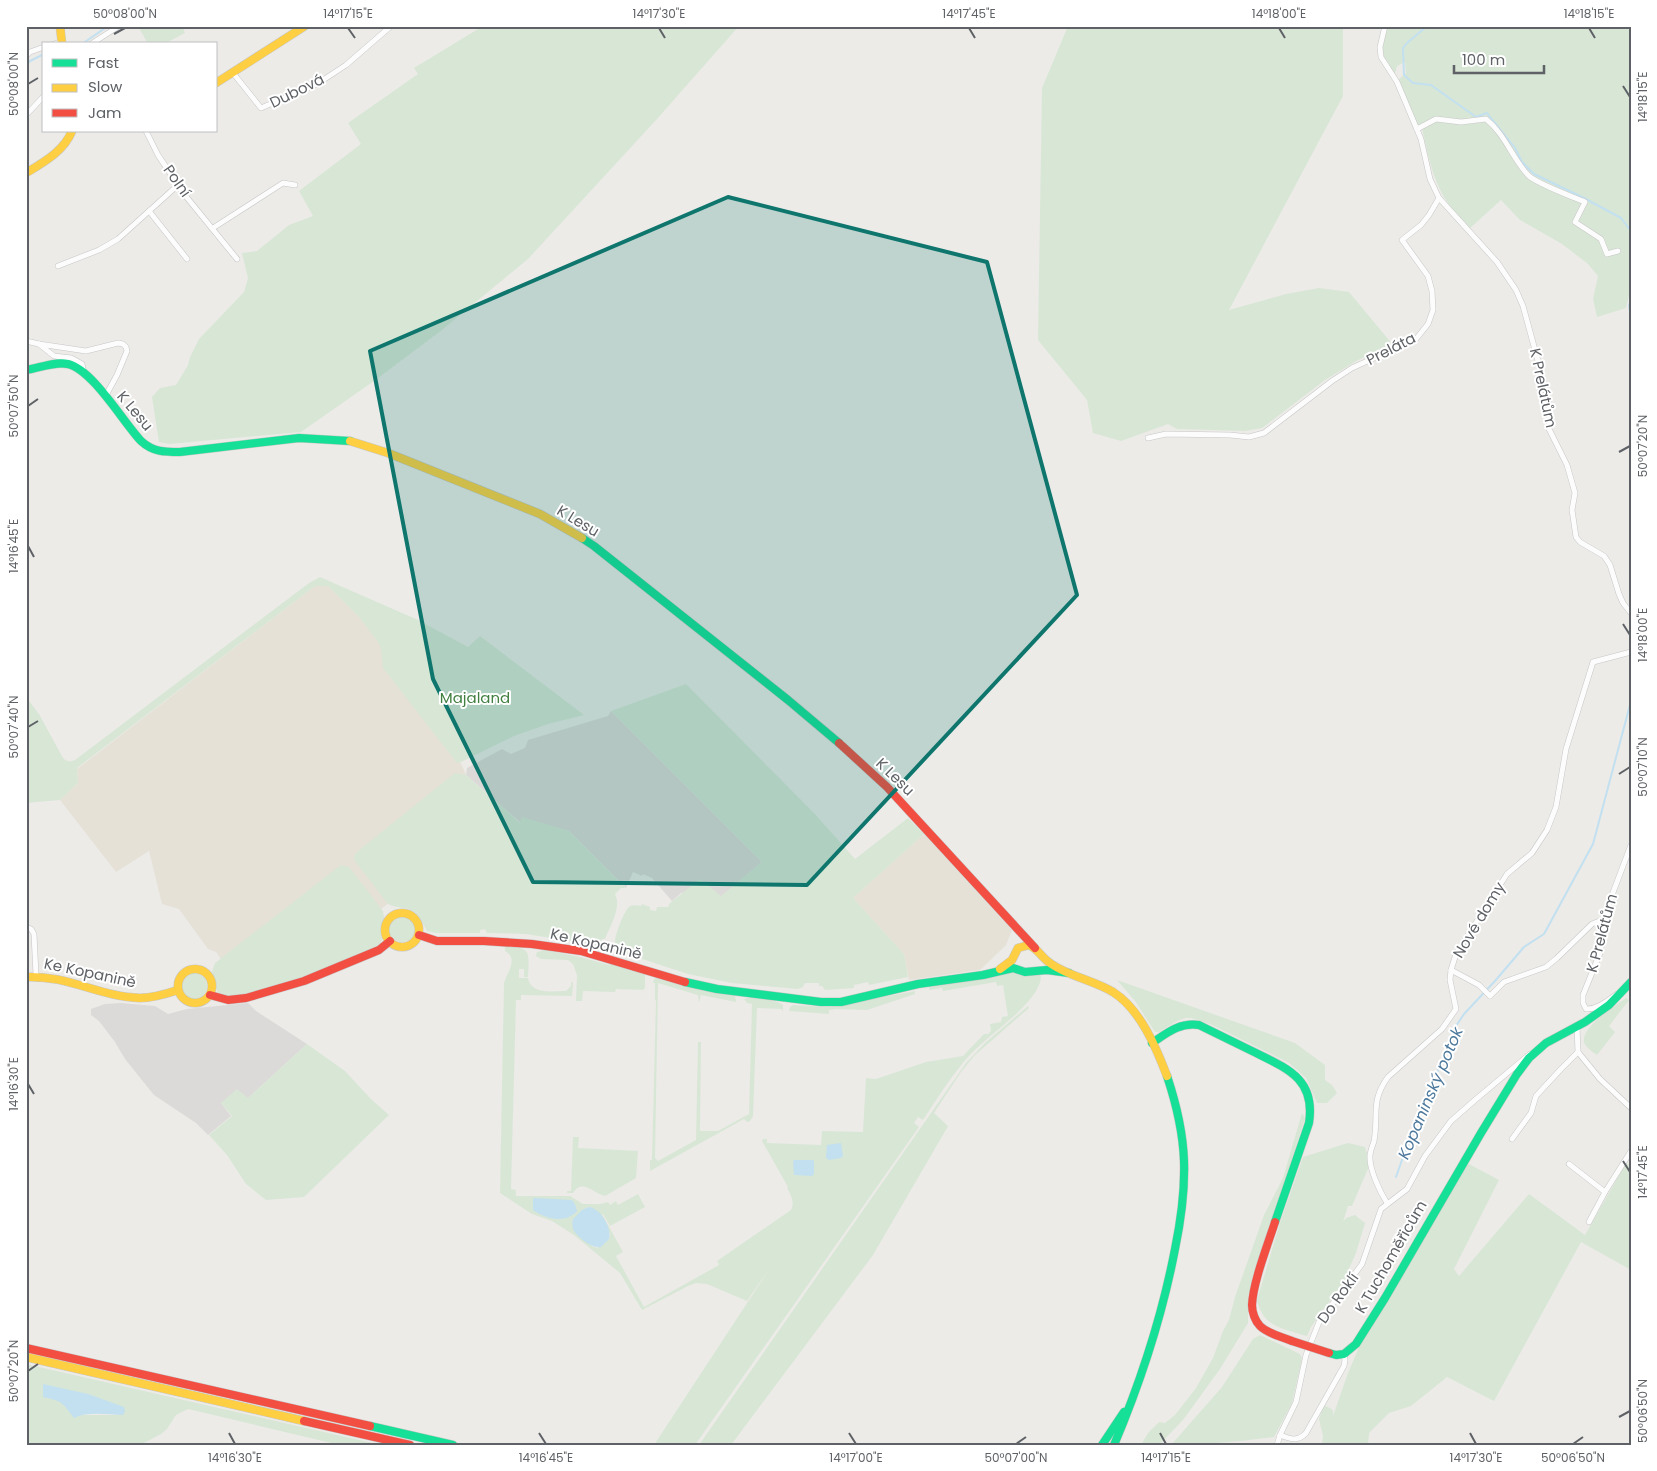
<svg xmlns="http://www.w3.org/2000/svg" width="1657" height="1471" viewBox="0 0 1657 1471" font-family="Poppins,sans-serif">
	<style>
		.commercial { fill: #e5e1d7 }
		.industrial { fill: #dcdad8 }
		.green { fill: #d8e6d5; fill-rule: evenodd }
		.water { fill: #c2e0f0 }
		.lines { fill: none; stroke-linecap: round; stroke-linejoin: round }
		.stream { stroke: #c2e0f0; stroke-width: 2 }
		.street-casing { stroke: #c7c7c7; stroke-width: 6 }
		.fast-casing { stroke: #c7c7c7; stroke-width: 9 }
		.slow-casing { stroke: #c7c7c7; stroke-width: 9 }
		.jam-casing { stroke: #c7c7c7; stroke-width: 9 }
		.street { stroke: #fcfcfc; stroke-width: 5 }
		.fast { stroke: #16e098; stroke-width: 8 }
		.slow { stroke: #ffcf43; stroke-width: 8 }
		.jam { stroke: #f24e42; stroke-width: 8 }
		.jam-bridge-casing { stroke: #c7c7c7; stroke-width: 9; stroke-linecap: butt }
		.jam-bridge { stroke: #f24e42; stroke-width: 8 }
		.marked { fill: #0f766e; fill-opacity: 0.2; stroke: #0f766e; stroke-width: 4; stroke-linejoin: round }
		.ticks { fill: none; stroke: #5e6165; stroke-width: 2 }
		.labels { text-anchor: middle; stroke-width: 4; stroke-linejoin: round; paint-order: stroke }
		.street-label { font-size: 15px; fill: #5e6165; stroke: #fff }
		.park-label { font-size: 15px; fill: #428041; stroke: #fff }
		.water-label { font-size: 16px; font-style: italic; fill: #4c789c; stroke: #fff }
		.neatline { fill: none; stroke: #5e6165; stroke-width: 2 }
		.ticks-label { font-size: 12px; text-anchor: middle; fill: #5e6165 }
	</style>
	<rect width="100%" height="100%" fill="#ecebe8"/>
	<g class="commercial">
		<path d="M315,586H328L360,618L383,647L459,759L466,775L486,929L480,930V933H435L432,931L422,911L389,903L381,909L221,959L216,952L208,949L179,909L162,904L149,851L116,872L60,800L78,783L77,769Z"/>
		<path d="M924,834L1012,930L1006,945L980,970L909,980L904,954L853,898Z"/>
	</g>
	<g class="industrial">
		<path d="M611,711L762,862L721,897L681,893L672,901L652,878L643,874L642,876L633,872L626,888L569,831L522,818L521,823L466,775L467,768L502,749L511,754L525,748L528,740L608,716Z"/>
		<path d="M121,1003L155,1006L168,1014L187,1009L248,1003L256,1011L307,1044L248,1098L221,1103L231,1116L208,1135L196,1123L154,1095L125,1059L115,1042L99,1021L91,1015V1009L105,1004Z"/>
	</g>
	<g class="green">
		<path d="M138,26H182L185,33L164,44H148Z"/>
		<path d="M483,26H516L523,28L525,26H739L657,119L528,259L442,330L374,381L301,432L169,444L159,442L152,397L160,388L176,385L188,365L190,357L199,339L244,292L248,278L242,253L257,251L289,225L313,216L299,191L361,144L348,123L418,74L414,68Z"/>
		<path d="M1068,26H1343V96L1229,310L1286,294L1319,288L1349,292L1393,345L1358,360L1325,380L1262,428L1245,431L1177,429L1168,424L1121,441L1093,433L1087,400L1038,340L1042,88Z"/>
		<path d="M1387,26H1631V286L1626,308L1597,317L1593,299L1598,276L1587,263L1562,244L1520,220L1501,200L1469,229C1463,221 1455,214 1449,205C1433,182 1428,155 1422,128L1418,126L1398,80L1406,73L1405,62L1397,66L1395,74L1380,53Z"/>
		<path d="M320,577L418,620L468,647L480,636L584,715L548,724L514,736L461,762L457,763L383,668L381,648L378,642L360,618L328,586H315L77,768L78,783L60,800L26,803V697L39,714L63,758C67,762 70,762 75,760L309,583Z"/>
		<path d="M686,684L814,813L855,859L908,818L924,834L853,898L904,954L908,977L869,985L868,982L854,985V988L825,990L822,986H819V983H805L803,987L798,989L732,983L688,974L621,952C617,949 616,946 615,941C615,935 624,911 629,907C633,904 637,906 641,906L642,904L650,907V910L656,911L657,907H668L670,903L700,879L721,896L762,862L611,711Z"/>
		<path d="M455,773L466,775L520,823L522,817L569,831L626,888H621L615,894C622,907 610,926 605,939H602L597,945L526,934L487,933L485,929L480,930V933H435L427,931C421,920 418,910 404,908C398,907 394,907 388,904L355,861L354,856L357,852Z"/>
		<path d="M341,865L349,867L383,911L384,918L381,927L382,940L380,944L373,949L285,984L241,995L225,996L218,993L216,988L212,971L215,963Z"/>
		<circle cx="402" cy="929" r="13"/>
		<path d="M505,946C532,948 529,951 528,977H524V969H519V978H528C531,995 553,991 566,991L571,986V982H573L572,996L521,995V1000H516L511,1189L516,1190V1196H570L583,1204H600L608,1202L610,1205L616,1201L618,1205L638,1194L645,1207L610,1226L603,1214H602L623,1252L616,1256L644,1307L719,1265L717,1261L791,1210C795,1202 791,1195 787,1188L788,1187L762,1141L763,1139H767V1143L821,1145L822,1131L863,1132L866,1078L876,1079L926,1062L963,1056L984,1034H988L991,1031L990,1024L1001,1022L1002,1017L1008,1016L1003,985L997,986L996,982L943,991L942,988L929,990V987L982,979L1012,970L1040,974L1041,978C1037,1005 987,1035 968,1057C951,1076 937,1099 923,1120L918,1117L914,1123L919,1127L695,1445H654L770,1268L747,1301L707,1284L696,1283L688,1286L642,1310L620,1273L574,1235L552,1221L532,1214L500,1193L504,983C507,972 519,959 505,951ZM589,1207L592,1208L610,1233L609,1239L597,1248L592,1246L582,1210Z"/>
		<path d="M545,950L580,957L609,965L610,964L645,974V988L643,990L616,989L615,992L583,991L582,1001H576L577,975L573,964L568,960L541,959L536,956L537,952Z"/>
		<circle cx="194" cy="986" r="13"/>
		<path d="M657,978L702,990L735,995L736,1002L701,995L699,1003L698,995L658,983L655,1158L658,1161L696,1140L698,1042H701L700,1131H718L749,1114L752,1004L747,1003L744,999C754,995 774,999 783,1005V1012L782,1009L757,1008L753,1116L750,1121L747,1122L744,1119L650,1171V1160H652L656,1000H655V983H653L654,979Z"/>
		<path d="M1117,980L1295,1043L1325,1065V1080L1332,1085L1337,1093L1327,1103H1317L1306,1078L1289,1063L1210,1024L1191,1018H1186L1179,1020L1159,1032H1155L1135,1001Z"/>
		<path d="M915,991V994L867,1010L836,1009L829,1010V1014L789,1011L790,1007L793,1005L829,1007Z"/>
		<path d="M1626,998L1629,1000L1609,1026L1615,1032L1597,1055C1593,1052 1585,1047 1584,1042C1581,1027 1615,1006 1626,998Z"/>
		<path d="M1028,1006L1029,1008L975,1055L961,1072L934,1113L948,1126L947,1128L873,1255L731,1445H699L966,1063L985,1043Z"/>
		<path d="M307,1044L345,1071L371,1099L389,1115L304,1197L266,1200L246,1184L227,1155L209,1135L232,1116L221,1103L237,1089L248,1098Z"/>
		<path d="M1302,1113L1305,1118L1248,1296V1323L1220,1369L1183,1420L1159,1445H1141L1148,1433L1159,1422L1165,1423L1175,1415L1196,1388L1213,1358L1223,1331L1229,1320L1235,1297L1264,1215L1283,1178Z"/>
		<path d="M573,1137H579L578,1148L638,1151L636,1178L605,1196C593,1193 582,1178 573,1193H567V1191H571Z"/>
		<path d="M1348,1143L1365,1147L1370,1164L1352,1206H1348L1343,1222L1346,1218L1355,1215L1365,1223L1356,1253L1347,1273L1349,1274L1311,1327L1307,1336C1283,1329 1263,1327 1257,1300L1280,1223L1303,1157Z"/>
		<path d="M1467,1163L1499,1180L1454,1269L1459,1276L1529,1194L1585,1235L1626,1163L1631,1166V1270L1581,1242L1494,1401L1447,1377L1411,1406L1389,1413L1369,1433L1368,1445H1322L1323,1436L1319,1419L1324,1405L1333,1410V1416L1348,1373L1360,1345Z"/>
		<path d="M1260,1335L1300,1354L1302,1359L1292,1403L1274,1437L1240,1441L1215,1443V1445H1171L1222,1387L1253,1339Z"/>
		<path d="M26,1364L381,1445H340L188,1409L176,1415L167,1429L161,1434L140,1445H26ZM59,1401L123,1415H81Z"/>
	</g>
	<g class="water">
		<path d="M841,1143L843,1156L841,1158L829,1160L826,1158L827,1145Z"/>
		<path d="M794,1160H813L814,1162V1174L812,1176L794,1175L793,1161Z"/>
		<path d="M534,1198L572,1200L575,1204L577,1211C566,1224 545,1219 533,1210V1199Z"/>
		<path d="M589,1207C601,1209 612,1228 609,1239L601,1247C592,1249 579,1238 574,1231C572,1227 572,1223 573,1219L582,1210Z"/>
		<path d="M43,1384L88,1394L124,1407L125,1411L123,1415C107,1415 89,1411 74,1418C62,1402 62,1401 43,1397Z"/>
	</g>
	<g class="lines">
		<g class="stream">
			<path d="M1427,26L1407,43L1403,48L1404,75L1413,83L1431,85L1476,117L1487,113L1515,148L1522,162L1534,174L1584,198L1621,218L1631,231"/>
			<path d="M82,44L108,26"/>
			<path d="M26,65L30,61L44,54"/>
			<path d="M1631,300L1629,305L1631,318"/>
			<path d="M1396,1177L1403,1157L1456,1026L1464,1014L1495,981L1524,947L1544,934L1593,844L1631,701"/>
		</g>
		<defs>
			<g id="street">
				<path d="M1385,26L1380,47L1381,57L1397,82L1421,139L1430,179L1439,198L1497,262L1516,290L1523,306L1544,383L1549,404V429L1567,465L1575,493L1572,510L1576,537L1580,542L1604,556L1610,565L1619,594L1623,603L1631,613"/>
				<path d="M54,44L62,42"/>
				<path d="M91,44L119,26"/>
				<path d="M26,56L30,52L44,47"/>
				<path d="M233,73L261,108L317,84L346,65L391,26"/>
				<path d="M26,115L44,96"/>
				<path d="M1417,129L1436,119L1461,122L1486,119C1505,134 1512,158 1528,175C1535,183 1573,197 1585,202L1575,222L1601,239L1607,254L1618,251"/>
				<path d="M146,131L158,155L184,194L237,259"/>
				<path d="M149,211L187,259"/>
				<path d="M213,228L283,183L295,185"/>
				<path d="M58,266L99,250L118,239L178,185"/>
				<path d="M26,341L39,344L54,356L71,358L82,364L84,373"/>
				<path d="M39,344L86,351L118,343L123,344L126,347L127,351L117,375L105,397"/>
				<path d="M1148,438L1166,434L1230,435L1249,437L1264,433L1332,381L1352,368L1416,339L1428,324L1433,310L1432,291L1428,276L1402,240L1421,225L1429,215L1439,198"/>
				<path d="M26,927L31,929L34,934L36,975"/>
				<path d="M1451,970L1479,985L1490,996L1504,982L1546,967L1557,958L1592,924L1607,918"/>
				<path d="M1617,994C1608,1000 1597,1010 1586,1009L1583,1003V995L1600,953L1609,903L1631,845"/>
				<path d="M1577,1026L1578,1052L1600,1079L1631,1108"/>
				<path d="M1512,1139L1531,1113L1536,1096L1561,1069L1578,1052"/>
				<path d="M1569,1164L1605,1192"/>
				<path d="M1387,1203C1380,1192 1369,1169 1370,1156C1370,1151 1373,1145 1374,1141C1379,1114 1370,1102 1388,1077L1442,1029L1456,1009L1450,980L1451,970L1456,954L1507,874L1532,853L1547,830L1556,807L1566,749L1593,662L1631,652"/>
				<path d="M1589,1222L1605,1192L1631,1151"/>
				<path d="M1280,1435C1290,1439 1298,1442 1306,1433L1344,1366L1345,1360L1344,1354"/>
				<path d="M1277,1445L1280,1435L1296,1402L1306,1355L1319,1322L1362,1264L1381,1209L1407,1189L1425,1156L1451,1121L1475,1100L1530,1054"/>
			</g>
			<g id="fast">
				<path d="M26,370C39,368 55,361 68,364C93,370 123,422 141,441C153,452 164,452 180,452L299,438L350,441"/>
				<path d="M582,538L594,546L788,700L839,743"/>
				<path d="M685,982L717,989L821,1002H841L918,984L983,975L1013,968L1025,972L1047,970L1069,973"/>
				<path d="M1152,1043C1167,1033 1180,1022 1199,1025C1217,1034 1234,1042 1252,1051C1286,1068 1316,1078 1309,1123L1275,1222"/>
				<path d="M1329,1353L1336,1355L1344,1354L1356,1344L1385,1298L1481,1133L1517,1074L1529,1058L1546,1043L1585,1022L1609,1005L1631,982"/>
				<path d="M370,1426L453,1445"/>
				<path d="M1102,1445L1124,1412"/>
				<path d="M1114,1445C1141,1381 1162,1317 1175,1249C1181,1220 1185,1190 1184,1161C1183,1132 1176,1103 1167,1076"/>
			</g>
			<g id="slow">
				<path d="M60,26L62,44"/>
				<path d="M216,83L305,26"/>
				<path d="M26,173C44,162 64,151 72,131"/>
				<path d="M350,441L388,453L540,514L582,538"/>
				<circle cx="402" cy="930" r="17"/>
				<circle cx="195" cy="986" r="17"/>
				<path d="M1000,969L1012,960L1018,948L1029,945C1036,948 1039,953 1044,958C1048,962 1054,966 1060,969C1077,978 1096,982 1113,992C1140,1009 1156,1047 1167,1076"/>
				<path d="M26,977C68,975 100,997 140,998C153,998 166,994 178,990"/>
				<path d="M26,1357L304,1421"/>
			</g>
			<g id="jam">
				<path d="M839,743L887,787L1035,948"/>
				<path d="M419,935L437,941H484L532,944L581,951L685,982"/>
				<path d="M210,995L228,1000L246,998L304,981L379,950L390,941"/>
				<path d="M1275,1222C1268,1244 1253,1282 1252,1305C1252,1312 1255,1321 1260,1326C1268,1334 1282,1337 1292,1341"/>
				<path d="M26,1348L370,1426"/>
				<path d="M304,1421L410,1445"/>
			</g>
		</defs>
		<use href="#street" class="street-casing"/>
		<use href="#fast" class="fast-casing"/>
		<use href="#slow" class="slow-casing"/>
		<use href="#jam" class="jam-casing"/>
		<use href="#street" class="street"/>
		<use href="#fast" class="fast"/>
		<use href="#slow" class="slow"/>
		<use href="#jam" class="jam"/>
		<defs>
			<path id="jam-bridge" d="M1292,1341L1329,1353"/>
		</defs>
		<use href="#jam-bridge" class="jam-bridge-casing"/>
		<use href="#jam-bridge" class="jam-bridge"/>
	</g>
	<path class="marked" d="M728,197L987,262L1077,595L807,885L533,882L433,679L370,351Z"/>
	<path class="ticks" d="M348,28L355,38M659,28L665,38M969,28L975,38M1279,28L1285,38M1589,28L1595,38M114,34L125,28M28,84L38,78M1623,86L1630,97M28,406L38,399M1619,452L1630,446M28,546L34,557M1623,624L1630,635M28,727L38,721M1619,774L1630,767M28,1084L34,1094M1623,1161L1630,1172M28,1371L38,1364M1619,1417L1630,1411M229,1433L235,1444M539,1433L546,1444M849,1433L856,1444M1160,1433L1166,1444M1470,1433L1476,1444M1016,1444L1026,1437M1573,1444L1583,1437"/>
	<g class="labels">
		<g class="street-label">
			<text transform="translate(297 91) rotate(-26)" y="5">Dubová</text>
			<text transform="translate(177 181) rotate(55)" y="5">Polní</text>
			<text transform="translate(1391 349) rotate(-27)" y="5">Preláta</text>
			<text transform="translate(1543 388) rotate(78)" y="5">K Prelátům</text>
			<text transform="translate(135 411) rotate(50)" y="5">K Lesu</text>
			<text transform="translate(578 521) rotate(31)" y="5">K Lesu</text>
			<text transform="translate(895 777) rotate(44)" y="5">K Lesu</text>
			<text transform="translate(1479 920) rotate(-59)" y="5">Nové domy</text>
			<text transform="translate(1602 933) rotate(-75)" y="5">K Prelátům</text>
			<text transform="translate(596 944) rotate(13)" y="5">Ke Kopanině</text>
			<text transform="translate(90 973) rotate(12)" y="5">Ke Kopanině</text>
			<text transform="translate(1391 1257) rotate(-60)" y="5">K Tuchoměřicům</text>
			<text transform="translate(1338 1298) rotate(-54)" y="5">Do Roklí</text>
		</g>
		<g class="park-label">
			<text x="475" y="703">Majaland</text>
		</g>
		<g class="water-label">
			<text transform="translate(1430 1093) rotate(-67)" y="6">Kopaninský potok</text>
		</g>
	</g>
	<rect width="1657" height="1471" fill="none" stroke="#ffffff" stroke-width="55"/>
	<rect x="42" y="42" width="175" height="90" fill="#ffffff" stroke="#bfc0c1"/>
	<rect x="52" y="59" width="25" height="8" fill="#16e098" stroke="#bfc0c1"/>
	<text x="88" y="68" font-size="15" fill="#5e6165">Fast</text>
	<rect x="52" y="84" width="25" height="8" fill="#ffcf43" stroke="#bfc0c1"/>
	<text x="88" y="92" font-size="15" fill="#5e6165">Slow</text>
	<rect x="52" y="109" width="25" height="8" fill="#f24e42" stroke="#bfc0c1"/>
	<text x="88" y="118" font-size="15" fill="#5e6165">Jam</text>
	<path d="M1454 65v8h90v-8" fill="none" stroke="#5e6165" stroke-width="2.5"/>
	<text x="1462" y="65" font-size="15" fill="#5e6165" stroke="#ffffff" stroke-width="4" paint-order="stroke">100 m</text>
	<rect x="28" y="28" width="1602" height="1416" class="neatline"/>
	<g class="ticks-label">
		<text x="125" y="18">50°08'00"N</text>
		<text x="348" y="18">14°17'15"E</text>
		<text x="659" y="18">14°17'30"E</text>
		<text x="969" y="18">14°17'45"E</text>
		<text x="1279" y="18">14°18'00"E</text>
		<text x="1589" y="18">14°18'15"E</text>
		<text transform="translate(14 84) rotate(-90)" y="4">50°08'00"N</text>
		<text transform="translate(1643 97) rotate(-90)" y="4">14°18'15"E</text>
		<text transform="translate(14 406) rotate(-90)" y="4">50°07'50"N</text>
		<text transform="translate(1643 446) rotate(-90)" y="4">50°07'20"N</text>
		<text transform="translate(14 546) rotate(-90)" y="4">14°16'45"E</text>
		<text transform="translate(1643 635) rotate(-90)" y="4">14°18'00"E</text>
		<text transform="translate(14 727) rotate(-90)" y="4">50°07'40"N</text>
		<text transform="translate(1643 767) rotate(-90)" y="4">50°07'10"N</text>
		<text transform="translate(14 1084) rotate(-90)" y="4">14°16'30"E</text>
		<text transform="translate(1643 1172) rotate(-90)" y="4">14°17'45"E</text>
		<text transform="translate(14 1371) rotate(-90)" y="4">50°07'20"N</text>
		<text transform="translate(1643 1411) rotate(-90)" y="4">50°06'50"N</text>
		<text x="235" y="1462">14°16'30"E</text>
		<text x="546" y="1462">14°16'45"E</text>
		<text x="856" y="1462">14°17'00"E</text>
		<text x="1016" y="1462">50°07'00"N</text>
		<text x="1166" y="1462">14°17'15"E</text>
		<text x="1476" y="1462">14°17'30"E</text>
		<text x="1573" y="1462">50°06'50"N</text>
	</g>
</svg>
